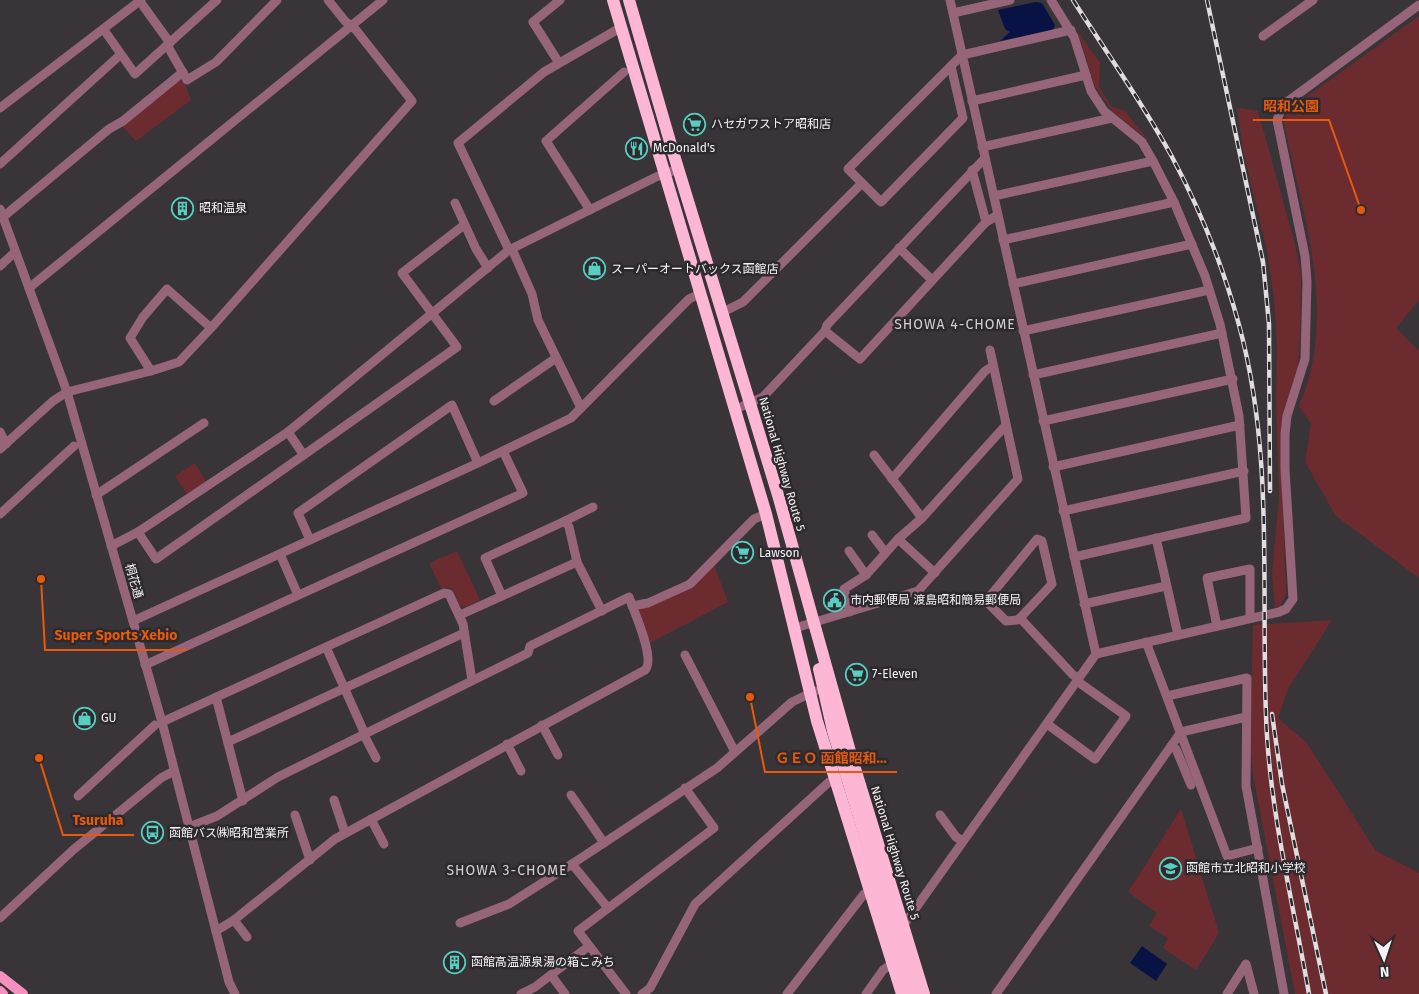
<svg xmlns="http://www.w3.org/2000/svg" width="1419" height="994" viewBox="0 0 1419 994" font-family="'Fira Sans','Noto Sans JP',sans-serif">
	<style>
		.green { fill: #6c2c2f }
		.water { fill: #091244 }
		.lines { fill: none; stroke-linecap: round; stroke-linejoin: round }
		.minor { stroke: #96657a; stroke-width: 9 }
		.major { stroke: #f491be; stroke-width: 10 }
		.highway { stroke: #feb6d5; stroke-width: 12 }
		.rail-casing { stroke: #e0dde0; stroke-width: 4.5 }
		.rail { stroke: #2d2a2e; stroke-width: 2.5; stroke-dasharray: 8; stroke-linecap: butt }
		.labels { text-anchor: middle; stroke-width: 5; stroke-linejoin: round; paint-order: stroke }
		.poi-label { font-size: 12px; fill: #f5f2f5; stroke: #2d2a2e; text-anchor: start }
		.street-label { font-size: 12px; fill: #f5f2f5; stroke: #2d2a2e }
		.neighbourhood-label { font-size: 14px; letter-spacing: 1px; fill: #d3ced3; stroke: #2d2a2e }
		.leader { fill: none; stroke: #e8590c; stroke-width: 2 }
		.callout-dot { fill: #e8590c; stroke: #2d2a2e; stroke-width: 2 }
		.callout-label { font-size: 14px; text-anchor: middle; font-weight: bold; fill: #e8590c; stroke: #2d2a2e; stroke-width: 5; stroke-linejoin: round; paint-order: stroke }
	</style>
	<rect width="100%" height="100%" fill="#383438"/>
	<g class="green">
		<path d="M1419,16V300L1396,328L1419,351V578L1336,516L1305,462L1311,424L1299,406C1339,314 1302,214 1284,122L1286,114L1291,108Z"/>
		<path d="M1078,32L1100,63L1099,86L1111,106L1125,111L1149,141L1113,112L1095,87Z"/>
		<path d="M179,81H184L191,100L136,141L122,126Z"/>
		<path d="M1237,108L1258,111L1295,244L1301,275L1300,337L1298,367L1282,422L1281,463L1286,594L1280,606L1275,608L1272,573L1279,498L1276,399L1277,347L1274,298L1267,250L1243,150Z"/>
		<path d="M195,463L206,481L187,494L175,476Z"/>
		<path d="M457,551L480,600L466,607L459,605L452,588H441L429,563Z"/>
		<path d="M714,565L728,602L650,643L638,610L690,588Z"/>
		<path d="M1332,620L1289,687L1278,718L1307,743L1376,851L1419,873V994H1295L1253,775L1250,739L1253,625Z"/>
		<path d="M1181,809L1219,933L1196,970L1163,948L1168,938L1149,926L1157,913L1128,892Z"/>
	</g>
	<g class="water">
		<path d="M1036,2L1042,3L1055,25L1053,30L1000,41L1010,32L1005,29L998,10Z"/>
		<path d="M1142,946L1167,964L1156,981L1130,963Z"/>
	</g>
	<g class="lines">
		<g class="minor">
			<path d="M139,0L170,43"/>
			<path d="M950,0L1096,654"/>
			<path d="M1051,0L1074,37L1091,91L1104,111L1142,142L1153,161L1174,202L1205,276L1220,324L1239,416L1246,518L1074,557"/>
			<path d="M953,13L1010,0"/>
			<path d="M104,30L135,74L217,0"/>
			<path d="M1263,36L1313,0"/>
			<path d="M167,45L187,80L216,62L277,0"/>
			<path d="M559,63L533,22L560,0"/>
			<path d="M972,101L1086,75"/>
			<path d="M0,108L141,0"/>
			<path d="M982,147L1112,118"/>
			<path d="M0,164L120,55"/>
			<path d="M972,170L986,222"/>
			<path d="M862,183L881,202L963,118L951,66"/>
			<path d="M994,196L1153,161"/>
			<path d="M455,203L476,249L488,268"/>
			<path d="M0,209L67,392L162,722L229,982L235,994"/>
			<path d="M590,210L546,141L624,72"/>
			<path d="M3,217L109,129L123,121L183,72"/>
			<path d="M1003,240L1174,202"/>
			<path d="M899,248L932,280"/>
			<path d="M512,249L532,294L538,320L581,408"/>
			<path d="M509,250L458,143L544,72L620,28"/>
			<path d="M0,266L15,252"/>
			<path d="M1013,284L1192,244"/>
			<path d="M29,288L383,0"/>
			<path d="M723,312L743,302L862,183L848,169L962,55L1071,30"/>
			<path d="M211,328L167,289L143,317L130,338L151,371L179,362L211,328L412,101L356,30L345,21L328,0"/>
			<path d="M825,331L860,359L986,222L998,215"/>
			<path d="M1023,331L1209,290"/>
			<path d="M1033,375L1222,333"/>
			<path d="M494,401L556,358"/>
			<path d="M736,409L763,397L825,331L827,325L985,158"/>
			<path d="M1043,421L1233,379"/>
			<path d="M0,432L6,444"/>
			<path d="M288,432L303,454"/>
			<path d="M0,449L53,401L67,392L151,371"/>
			<path d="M874,455L922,518"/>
			<path d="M1053,467L1240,425"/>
			<path d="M892,479L985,371L993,366"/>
			<path d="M96,495L204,423"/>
			<path d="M1063,511L1244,471"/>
			<path d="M0,514L74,446"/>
			<path d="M565,521L593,507"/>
			<path d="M138,532L156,559L457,347L402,273L464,225"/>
			<path d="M872,535L885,552"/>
			<path d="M1156,538L1178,635"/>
			<path d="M898,539L935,573"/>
			<path d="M310,540L298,513L452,405L478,463"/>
			<path d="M111,546L138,532L288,432L509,250L656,177L678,169"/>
			<path d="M849,551L866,575"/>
			<path d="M280,554L298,595"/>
			<path d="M502,596L485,558L565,521L569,527L577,562L602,611"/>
			<path d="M1084,604L1166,586"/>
			<path d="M632,606L648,603L690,584L754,519L766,514"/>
			<path d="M850,612L844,589L866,575L898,539L922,518L1006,425"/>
			<path d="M460,615L577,562"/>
			<path d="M1020,618L1052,584L1042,541L1037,539L986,601L1006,621L1017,620L1020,618L1073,675L1079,678"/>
			<path d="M133,621L478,463L571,418L689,299L701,293"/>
			<path d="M1217,626L1207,578L1250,569V618"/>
			<path d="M795,628L918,591L1018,479L990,350"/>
			<path d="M1146,642L1227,856L1258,848"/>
			<path d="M326,647L364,732"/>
			<path d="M685,655L735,752"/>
			<path d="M145,665L523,493L503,451"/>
			<path d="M1167,696L1247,678L1246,786L1284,994"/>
			<path d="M216,697L243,801"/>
			<path d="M162,722L444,593L449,594L463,624L472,680"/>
			<path d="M1047,724L1095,759L1126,716L1077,681"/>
			<path d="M542,725L558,755"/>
			<path d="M363,733L376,758"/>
			<path d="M228,742L464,633"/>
			<path d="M507,744L521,771"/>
			<path d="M1171,746L1176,749L1191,785"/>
			<path d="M571,795L604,843"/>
			<path d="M78,796L155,725"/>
			<path d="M334,800L345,833"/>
			<path d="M295,815L310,860"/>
			<path d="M940,815L956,837L963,841"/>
			<path d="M371,819L384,844"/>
			<path d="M189,827L217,816L278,777L528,653L530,646L629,597C634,612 656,659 645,670L335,839L234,920L216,931"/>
			<path d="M572,864L608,908"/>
			<path d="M0,918L73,850L161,778L174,771"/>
			<path d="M234,920L247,937"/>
			<path d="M460,923L509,904L572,864L717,768L792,702L815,691"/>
			<path d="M903,926L1096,654L1279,612L1286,609L1293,599L1285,469V434L1287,416L1305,359L1307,282L1305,256L1277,120L1283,105L1419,5"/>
			<path d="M551,975L565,994"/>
			<path d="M521,994L535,987L589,946"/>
			<path d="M626,994L578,931L714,828L685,788"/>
			<path d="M642,994L650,988L695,904L829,782L839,778"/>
			<path d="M787,994L864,894"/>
			<path d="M866,994L883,970L892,964"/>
			<path d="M996,994L1181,732L1246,717"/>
			<path d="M1227,994L1246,964L1254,994"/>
		</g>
		<g class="major">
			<path d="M0,976L23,994"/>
			<path d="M0,991L3,994"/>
		</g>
		<g class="highway">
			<path d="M613,0L766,514L817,721L902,994"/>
			<path d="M629,0L673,152L778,495L853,762L924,994"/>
			<path d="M819,669L833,731L913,994"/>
		</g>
		<defs>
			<g id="rail">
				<path d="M1073,0C1106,52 1142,102 1171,155C1200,209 1223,266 1239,325C1274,453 1261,584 1266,715C1269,809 1293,902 1309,994"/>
				<path d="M1207,0L1263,262L1269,324L1270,491"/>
				<path d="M1272,714L1282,784L1326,994"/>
			</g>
		</defs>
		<use href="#rail" class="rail-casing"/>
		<use href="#rail" class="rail"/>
	</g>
	<defs>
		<symbol id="supermarket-ring" viewBox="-11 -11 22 22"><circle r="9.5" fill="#2d2a2e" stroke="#57cec1" stroke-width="1.5"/><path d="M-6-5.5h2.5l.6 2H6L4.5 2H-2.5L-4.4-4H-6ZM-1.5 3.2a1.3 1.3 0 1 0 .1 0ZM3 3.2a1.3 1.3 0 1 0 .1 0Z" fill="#57cec1"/></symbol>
		<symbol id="restaurant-ring" viewBox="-11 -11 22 22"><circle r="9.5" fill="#2d2a2e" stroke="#57cec1" stroke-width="1.5"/><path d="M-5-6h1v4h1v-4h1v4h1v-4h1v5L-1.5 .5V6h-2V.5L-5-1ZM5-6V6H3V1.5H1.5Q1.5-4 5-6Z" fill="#57cec1"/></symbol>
		<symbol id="building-ring" viewBox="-11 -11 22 22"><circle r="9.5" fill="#2d2a2e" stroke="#57cec1" stroke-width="1.5"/><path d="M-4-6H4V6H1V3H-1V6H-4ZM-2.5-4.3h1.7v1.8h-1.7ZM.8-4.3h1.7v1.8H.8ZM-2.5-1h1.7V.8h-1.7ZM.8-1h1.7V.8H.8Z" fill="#57cec1"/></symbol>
		<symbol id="shop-ring" viewBox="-11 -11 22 22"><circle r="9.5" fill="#2d2a2e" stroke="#57cec1" stroke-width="1.5"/><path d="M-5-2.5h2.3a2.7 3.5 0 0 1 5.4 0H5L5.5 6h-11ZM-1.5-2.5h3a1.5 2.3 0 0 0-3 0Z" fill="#57cec1"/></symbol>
		<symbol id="civic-ring" viewBox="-11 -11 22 22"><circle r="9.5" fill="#2d2a2e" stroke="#57cec1" stroke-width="1.5"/><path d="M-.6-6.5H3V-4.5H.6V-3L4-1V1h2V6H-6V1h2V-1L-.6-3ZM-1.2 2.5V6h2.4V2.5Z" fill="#57cec1"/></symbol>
		<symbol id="bus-ring" viewBox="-11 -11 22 22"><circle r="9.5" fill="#2d2a2e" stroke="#57cec1" stroke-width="1.5"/><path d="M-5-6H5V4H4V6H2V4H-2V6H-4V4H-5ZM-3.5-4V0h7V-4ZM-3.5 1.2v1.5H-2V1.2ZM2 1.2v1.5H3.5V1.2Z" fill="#57cec1"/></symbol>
		<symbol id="school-ring" viewBox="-11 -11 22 22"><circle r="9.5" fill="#2d2a2e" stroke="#57cec1" stroke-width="1.5"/><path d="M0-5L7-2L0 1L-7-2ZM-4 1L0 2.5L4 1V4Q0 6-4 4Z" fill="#57cec1"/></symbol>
	</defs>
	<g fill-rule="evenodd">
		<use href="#supermarket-ring" x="682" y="112" width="25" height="25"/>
		<use href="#restaurant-ring" x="624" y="136" width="25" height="25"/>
		<use href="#building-ring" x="170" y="196" width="25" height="25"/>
		<use href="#shop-ring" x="582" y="256" width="25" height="25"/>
		<use href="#supermarket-ring" x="730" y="540" width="25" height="25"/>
		<use href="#civic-ring" x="822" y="588" width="25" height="25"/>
		<use href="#supermarket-ring" x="844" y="662" width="25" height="25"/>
		<use href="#shop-ring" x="72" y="706" width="25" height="25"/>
		<use href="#bus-ring" x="140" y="820" width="25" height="25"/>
		<use href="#school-ring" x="1158" y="856" width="25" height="25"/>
		<use href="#building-ring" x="442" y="950" width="25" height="25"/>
	</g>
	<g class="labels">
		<g class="poi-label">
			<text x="711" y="128">ハセガワストア昭和店</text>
			<text x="653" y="152">McDonald's</text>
			<text x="199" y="212">昭和温泉</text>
			<text x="611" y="273">スーパーオートバックス函館店</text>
			<text x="759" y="557">Lawson</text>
			<text x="850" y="604">市内郵便局 渡島昭和簡易郵便局</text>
			<text x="872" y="678">7-Eleven</text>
			<text x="101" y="722">GU</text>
			<text x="169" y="837">函館バス㈱昭和営業所</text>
			<text x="1186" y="872">函館市立北昭和小学校</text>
			<text x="471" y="966">函館高温源泉湯の箱こみち</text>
		</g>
		<g class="street-label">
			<text transform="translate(782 464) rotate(74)" y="4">National Highway Route 5</text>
			<text transform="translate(134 581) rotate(74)" y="4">桐花通</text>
			<text transform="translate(895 853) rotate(73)" y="4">National Highway Route 5</text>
		</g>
		<g class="neighbourhood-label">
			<text x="955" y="329">SHOWA 4-CHOME</text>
			<text x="507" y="875">SHOWA 3-CHOME</text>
		</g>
	</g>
	<path class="leader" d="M1361 210L1329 120H1253M41 579L45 650H187M750 697L765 772H897M39 758L63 835H134"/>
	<g class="callout-dot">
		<circle cx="1361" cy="210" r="5"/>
		<circle cx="41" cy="579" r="5"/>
		<circle cx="750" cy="697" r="5"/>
		<circle cx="39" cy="758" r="5"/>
	</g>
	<g class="callout-label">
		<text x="1291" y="111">昭和公園</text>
		<text x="116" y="640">Super Sports Xebio</text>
		<text x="831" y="763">ＧＥＯ 函館昭和…</text>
		<text x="98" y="825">Tsuruha</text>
	</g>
	<g transform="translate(1384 959) rotate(177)" stroke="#2d2a2e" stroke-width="4" paint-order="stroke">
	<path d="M0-4L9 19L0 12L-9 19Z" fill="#f5f2f5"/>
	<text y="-8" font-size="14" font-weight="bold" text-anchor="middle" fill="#f5f2f5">N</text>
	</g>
</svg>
